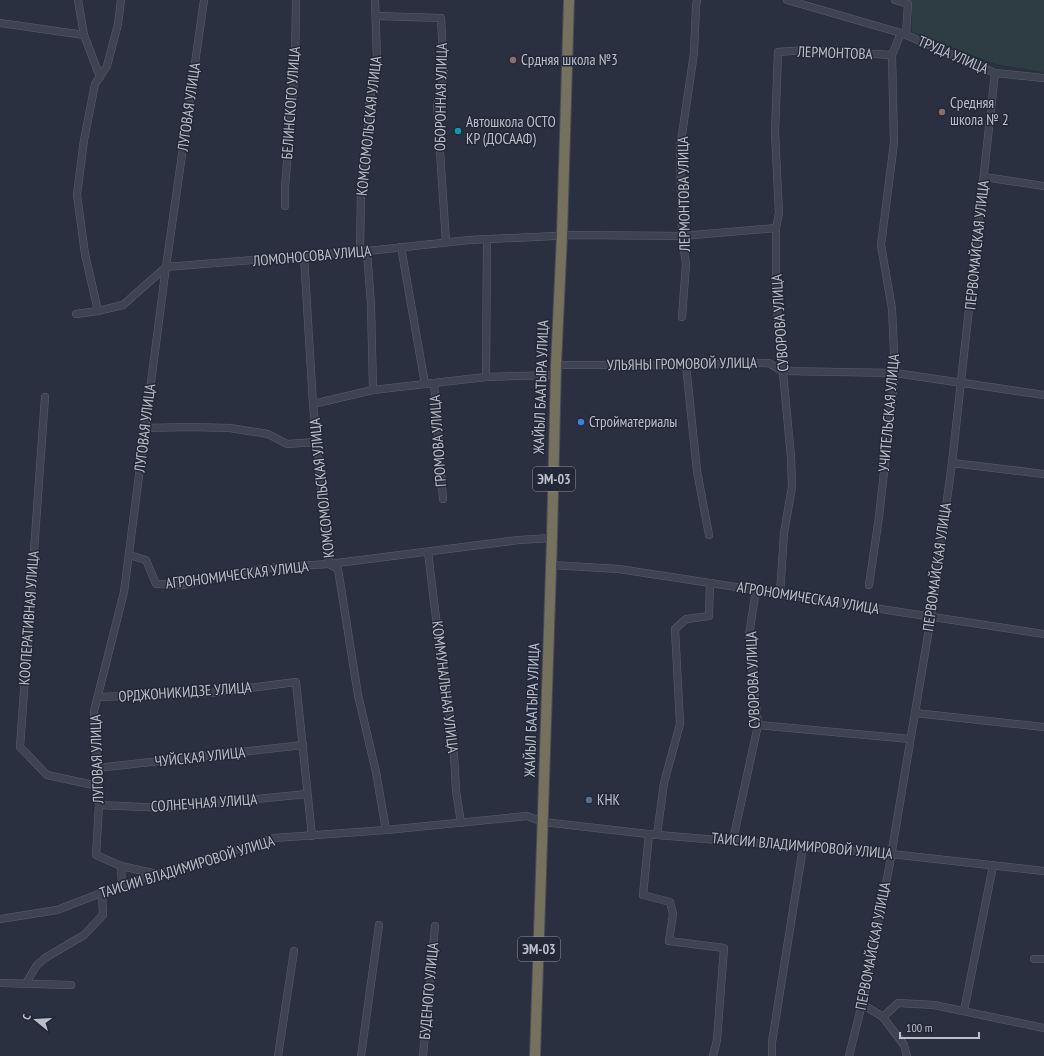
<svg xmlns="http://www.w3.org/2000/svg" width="1044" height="1056" viewBox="0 0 1044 1056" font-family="'PT Sans Narrow',sans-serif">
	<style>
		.green { fill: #2e3d43 }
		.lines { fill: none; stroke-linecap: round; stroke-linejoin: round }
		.minor-casing { stroke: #5a5e6b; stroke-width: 8 }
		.highway-casing { stroke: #464b58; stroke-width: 12 }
		.minor { stroke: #3f4351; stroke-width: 7 }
		.highway { stroke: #76715d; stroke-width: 10 }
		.education-dot { fill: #8d6e63; stroke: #232837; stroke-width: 1.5 }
		.culture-dot { fill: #0f9aa8; stroke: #232837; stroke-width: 1.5 }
		.shop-dot { fill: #3f7fe0; stroke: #232837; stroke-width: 1.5 }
		.service-dot { fill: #5c6f8a; stroke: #232837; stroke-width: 1.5 }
		.labels { text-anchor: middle; stroke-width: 3; stroke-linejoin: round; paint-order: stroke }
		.shield { fill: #232837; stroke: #8e929f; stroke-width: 1 }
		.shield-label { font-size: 14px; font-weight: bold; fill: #bcbfcb }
		.street-label { font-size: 15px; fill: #bcbfcb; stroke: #232837 }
		.poi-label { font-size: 15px; fill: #bcbfcb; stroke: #232837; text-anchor: start }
	</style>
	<rect width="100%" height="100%" fill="#2b3041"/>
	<path class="green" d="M905,0H1044V72L996,64L912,32V3Z"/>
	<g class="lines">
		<defs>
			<g id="minor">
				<path d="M78,0L84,35"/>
				<path d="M787,0L901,33"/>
				<path d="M895,0L908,4L906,35L995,73L1044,78"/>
				<path d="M376,16L441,18L444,74L437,106L446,242"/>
				<path d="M0,23L84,35L100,77"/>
				<path d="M984,177L1044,186"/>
				<path d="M285,206V187L295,67L296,0"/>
				<path d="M401,247L425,384"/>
				<path d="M367,251L371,305L373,390"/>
				<path d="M360,252L361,192L367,146L369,106L377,60L375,0"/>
				<path d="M304,256L313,404L329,564L338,569L358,695L376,772L386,830"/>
				<path d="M98,311L85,254L77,195L84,140L95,84L107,66L118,24L121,0"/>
				<path d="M76,314L98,311L123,305L166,267L377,250L469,240L576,235L682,236L776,228"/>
				<path d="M682,317L686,264L682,236L680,148L694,53L696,6L697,0"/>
				<path d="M556,365H686L769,363L782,371L895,373L1044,395"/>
				<path d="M686,365L697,471L709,535"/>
				<path d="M486,377L487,239"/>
				<path d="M434,383L443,499"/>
				<path d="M45,397L20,747L47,775L98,786"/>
				<path d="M313,404L373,390L425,384L486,377L556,375"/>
				<path d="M145,428L189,427L230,428L268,434L287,444L317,442"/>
				<path d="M952,463L1044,474"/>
				<path d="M428,552L437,626L453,737L456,791L461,823"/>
				<path d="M129,555L146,560L156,584L183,585L242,572L278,567L329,564L519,540L552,538"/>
				<path d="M551,565L619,569L1044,634"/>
				<path d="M869,585L879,517L895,373L892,309L881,245L894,143L892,55L901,33L906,35"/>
				<path d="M780,594L784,533L792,487L791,457L776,299V228L779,213L775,132L778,52L806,50L892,55"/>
				<path d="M98,697L210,693L296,682L312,836"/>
				<path d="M915,713L1044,727"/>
				<path d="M758,725L910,739"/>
				<path d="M97,768L303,745"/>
				<path d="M99,805L166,808L307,794"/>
				<path d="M649,834L643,895L670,902L673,914L669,941L724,948L717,1040L713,1056"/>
				<path d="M657,835L664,783L680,724L675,629L686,619L709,616L710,583"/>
				<path d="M733,840L758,725L749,635L756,590"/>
				<path d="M121,866L122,885"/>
				<path d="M157,874L121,866L96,855L99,805L94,711L124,592L165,274L204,0"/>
				<path d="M0,919L57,910L122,885L274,838L386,830L527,816L543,822L657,835L891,854L1044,871"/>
				<path d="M1034,959H1044"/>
				<path d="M0,983L71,985"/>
				<path d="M26,983L37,965L45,958L84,935L103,915L102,893"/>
				<path d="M862,1004L883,1017L904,1045L907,1056"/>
				<path d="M964,1011L993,866"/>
				<path d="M883,1017L898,1003L934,1005L1044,1028"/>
				<path d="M278,1056L294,951"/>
				<path d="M361,1056L379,925"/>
				<path d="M423,1056L435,926"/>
				<path d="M772,1056V1042L803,847"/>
				<path d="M849,1056L862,1004L889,868L931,617L952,463L995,73"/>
			</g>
			<path id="highway" d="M535,1056L552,538L556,365L562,235L569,0"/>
		</defs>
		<use href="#minor" class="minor-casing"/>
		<use href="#highway" class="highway-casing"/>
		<use href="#minor" class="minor"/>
		<use href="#highway" class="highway"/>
	</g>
	<g class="education-dot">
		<circle cx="513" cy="60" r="4"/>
		<circle cx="942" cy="112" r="4"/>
	</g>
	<circle class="culture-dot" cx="458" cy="131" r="4"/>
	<circle class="shop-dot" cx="581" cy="422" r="4"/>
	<circle class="service-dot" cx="589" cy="800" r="4"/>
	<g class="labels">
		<g class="shield">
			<rect x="533" y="467" width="42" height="24" rx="3"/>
			<rect x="518" y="937" width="42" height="24" rx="3"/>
		</g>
		<g class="shield-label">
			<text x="554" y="484">ЭМ-03</text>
			<text x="539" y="954">ЭМ-03</text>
		</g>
		<g class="street-label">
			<text transform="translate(835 53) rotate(2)" y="5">ЛЕРМОНТОВА</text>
			<text transform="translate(953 55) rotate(23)" y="5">ТРУДА УЛИЦА</text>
			<text transform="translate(441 97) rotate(-89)" y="5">ОБОРОННАЯ УЛИЦА</text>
			<text transform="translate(291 103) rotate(-86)" y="5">БЕЛИНСКОГО УЛИЦА</text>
			<text transform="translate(189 107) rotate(-82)" y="5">ЛУГОВАЯ УЛИЦА</text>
			<text transform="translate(369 126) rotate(-84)" y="5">КОМСОМОЛЬСКАЯ УЛИЦА</text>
			<text transform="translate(684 194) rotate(-91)" y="5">ЛЕРМОНТОВА УЛИЦА</text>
			<text transform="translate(977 245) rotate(-84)" y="5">ПЕРВОМАЙСКАЯ УЛИЦА</text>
			<text transform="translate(312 256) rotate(-5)" y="5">ЛОМОНОСОВА УЛИЦА</text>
			<text transform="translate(780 323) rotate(-94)" y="5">СУВОРОВА УЛИЦА</text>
			<text transform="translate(682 364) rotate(-1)" y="5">УЛЬЯНЫ ГРОМОВОЙ УЛИЦА</text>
			<text transform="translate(541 387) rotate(-88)" y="5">ЖАЙЫЛ БААТЫРА УЛИЦА</text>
			<text transform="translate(889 413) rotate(-85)" y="5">УЧИТЕЛЬСКАЯ УЛИЦА</text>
			<text transform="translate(145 428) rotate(-83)" y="5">ЛУГОВАЯ УЛИЦА</text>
			<text transform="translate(438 441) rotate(-94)" y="5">ГРОМОВА УЛИЦА</text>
			<text transform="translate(322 488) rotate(-96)" y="5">КОМСОМОЛЬСКАЯ УЛИЦА</text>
			<text transform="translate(937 567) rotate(-82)" y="5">ПЕРВОМАЙСКАЯ УЛИЦА</text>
			<text transform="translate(237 575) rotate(-7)" y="5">АГРОНОМИЧЕСКАЯ УЛИЦА</text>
			<text transform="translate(808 598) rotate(9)" y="5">АГРОНОМИЧЕСКАЯ УЛИЦА</text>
			<text transform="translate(29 618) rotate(-86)" y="5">КООПЕРАТИВНАЯ УЛИЦА</text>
			<text transform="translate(753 680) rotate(-92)" y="5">СУВОРОВА УЛИЦА</text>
			<text transform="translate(445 687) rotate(83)" y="5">КОММУНАЛЬНАЯ УЛИЦА</text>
			<text transform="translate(185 692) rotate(-4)" y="5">ОРДЖОНИКИДЗЕ УЛИЦА</text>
			<text transform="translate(532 710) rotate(-88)" y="5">ЖАЙЫЛ БААТЫРА УЛИЦА</text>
			<text transform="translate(200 757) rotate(-6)" y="5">ЧУЙСКАЯ УЛИЦА</text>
			<text transform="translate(97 759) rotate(-92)" y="5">ЛУГОВАЯ УЛИЦА</text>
			<text transform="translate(204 803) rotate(-4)" y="5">СОЛНЕЧНАЯ УЛИЦА</text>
			<text transform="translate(802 846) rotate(5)" y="5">ТАИСИИ ВЛАДИМИРОВОЙ УЛИЦА</text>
			<text transform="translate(187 867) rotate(-17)" y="5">ТАИСИИ ВЛАДИМИРОВОЙ УЛИЦА</text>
			<text transform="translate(873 946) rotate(-79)" y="5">ПЕРВОМАЙСКАЯ УЛИЦА</text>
			<text transform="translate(429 991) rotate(-85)" y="5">БУДЕНОГО УЛИЦА</text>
		</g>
		<g class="poi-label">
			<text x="521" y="65">Срдняя школа №3</text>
			<text x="950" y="108">Средняя<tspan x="950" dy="17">школа № 2</tspan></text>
			<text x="466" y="127">Автошкола ОСТО<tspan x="466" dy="17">КР (ДОСААФ)</tspan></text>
			<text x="589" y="427">Стройматериалы</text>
			<text x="597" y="805">КНК</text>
		</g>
	</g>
	<g transform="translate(36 1020) rotate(288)" stroke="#232837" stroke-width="3" paint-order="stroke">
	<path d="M0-3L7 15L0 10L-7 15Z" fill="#bcbfcb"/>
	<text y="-6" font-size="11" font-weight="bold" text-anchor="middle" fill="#bcbfcb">С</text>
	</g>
	<path d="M900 1032v6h79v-6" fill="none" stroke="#bcbfcb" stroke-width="2"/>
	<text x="906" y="1032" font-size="12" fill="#bcbfcb" stroke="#232837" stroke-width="3" paint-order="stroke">100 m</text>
</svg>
